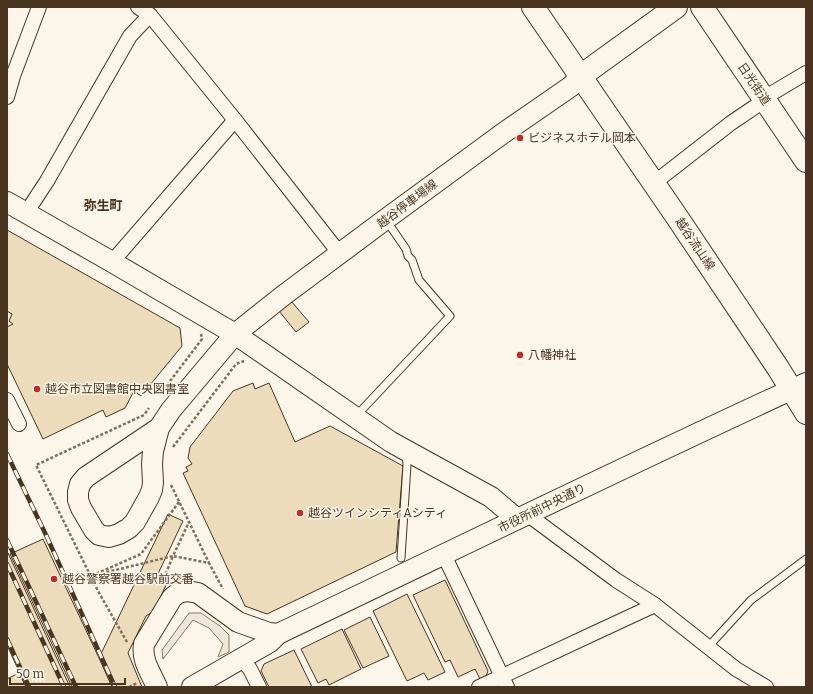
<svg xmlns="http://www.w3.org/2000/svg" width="813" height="694" viewBox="0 0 813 694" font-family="Bitter,'Noto Sans JP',serif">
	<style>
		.green { fill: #ede6d9; stroke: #887966 }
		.building { fill: #ecdcbc; stroke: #4a3520 }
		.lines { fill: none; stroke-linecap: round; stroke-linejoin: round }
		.lane-casing { stroke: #4a3520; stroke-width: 9 }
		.street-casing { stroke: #4a3520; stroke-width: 16 }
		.secondary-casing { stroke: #4a3520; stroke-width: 22 }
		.primary-casing { stroke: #4a3520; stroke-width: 24 }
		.path { stroke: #7f6f5c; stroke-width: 2.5; stroke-dasharray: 3 2; stroke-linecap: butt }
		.lane { stroke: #fbf6e9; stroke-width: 7 }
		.street { stroke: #fbf6e9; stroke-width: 14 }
		.secondary { stroke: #fbf6e9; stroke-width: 20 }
		.primary { stroke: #fbf6e9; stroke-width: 22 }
		.rail-casing { stroke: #4a3520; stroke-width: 4.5 }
		.rail { stroke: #fbf6e9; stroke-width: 3; stroke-dasharray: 9; stroke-linecap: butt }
		.poi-dot { fill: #c62828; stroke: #fbf6e9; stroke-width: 1.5 }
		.labels { text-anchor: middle; stroke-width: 3; stroke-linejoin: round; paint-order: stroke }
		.street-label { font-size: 12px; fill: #4a3520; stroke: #fbf6e9 }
		.poi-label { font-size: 12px; fill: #4a3520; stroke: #fbf6e9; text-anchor: start }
		.neighbourhood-label { font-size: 13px; font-weight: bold; fill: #4a3520; stroke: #fbf6e9 }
	</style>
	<rect width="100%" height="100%" fill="#fbf6e9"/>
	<path class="green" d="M189,613H201L220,626L229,635V652L218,657L223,644L209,628L193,620L163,659L162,650Z"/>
	<g class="building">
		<path d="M7,230L180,328L182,346L141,396L134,391L125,408L106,417L103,410L43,439L7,364V327L13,324L9,321L12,314L7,311Z"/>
		<path d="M291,301L309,322L296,332L279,311Z"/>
		<path d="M253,383L255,389L269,383L295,442L330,426L403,466L396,552L267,614L245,606L183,473L188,471L186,467L192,464L188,458L190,447L233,391Z"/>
		<path d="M168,514L183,521L156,578L167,583L154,611L146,616L128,653L142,687H112L99,658Z"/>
		<path d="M43,539L99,658L112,687H72L10,554Z"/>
		<path d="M8,553L70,687H26L7,645V554Z"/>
		<path d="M445,580L488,671L486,676L480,679L475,669L458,677L450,660L445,662L413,595Z"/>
		<path d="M407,594L445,672L428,680L424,673L407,681L373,611Z"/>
		<path d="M370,617L389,656L363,668L344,630Z"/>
		<path d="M342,629L361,669L329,685L326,679L318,683L301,649Z"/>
		<path d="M294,650L312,687H269L261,671L264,664Z"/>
		<path d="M19,673L26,687H7V679Z"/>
	</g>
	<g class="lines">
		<defs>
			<g id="lane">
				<path d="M356,416L450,316L419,280L412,260L408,256L406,249L386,220"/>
				<path d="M401,558L407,465L406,452"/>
				<path d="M708,647L751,600L782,577L806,559"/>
			</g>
			<g id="street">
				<path d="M138,7L150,15L235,120L340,254"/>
				<path d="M7,97L13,76L39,7"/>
				<path d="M764,98L806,73"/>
				<path d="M654,183L731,123L765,100"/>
				<path d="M26,213L47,181L130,36L150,15"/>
				<path d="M112,262L235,120"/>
				<path d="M7,400L19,424"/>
				<path d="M527,514L616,580L655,605L736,669L766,687"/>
				<path d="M444,555L507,687"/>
				<path d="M241,659L250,669L259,687"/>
				<path d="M479,687L599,631L655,605"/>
			</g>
			<g id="secondary">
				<path d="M7,202L112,262L235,334L391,442L491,497L517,519"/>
				<path d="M159,428L86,477L80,484L78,492V500L81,508L94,530L99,535L109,537L119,534L129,528L135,522L149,497L152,490L153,482L152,464L153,451L159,428L171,410L235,334L284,295L386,219L502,134L570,87L581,77"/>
				<path d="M157,687C151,673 141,660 144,644L172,598L178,593L187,591L198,593L238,622L269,633L278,634"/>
				<path d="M192,687L270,642L278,634C454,550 629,464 806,383"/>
			</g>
			<g id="primary">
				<path d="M533,7L679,220L778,368L806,413"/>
				<path d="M702,7L806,161"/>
				<path d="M581,77L589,70L676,7"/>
			</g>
		</defs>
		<use href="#lane" class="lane-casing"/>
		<use href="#street" class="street-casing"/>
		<use href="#secondary" class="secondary-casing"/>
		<use href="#primary" class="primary-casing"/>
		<g class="path">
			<path d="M167,385L202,339L201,334"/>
			<path d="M173,447L236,364L244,361"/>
			<path d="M171,485L209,563"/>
			<path d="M179,502L141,554L91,576L173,556L189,522"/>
			<path d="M162,583L173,556L209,563L223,589"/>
			<path d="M127,642L98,591L36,465L144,415L149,408"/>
			<path d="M129,687L137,683"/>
		</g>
		<use href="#lane" class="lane"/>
		<use href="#street" class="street"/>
		<use href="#secondary" class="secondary"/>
		<use href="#primary" class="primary"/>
		<defs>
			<g id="rail">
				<path d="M7,454L46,535L115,687"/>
				<path d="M7,540L76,687"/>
				<path d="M7,564L64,687"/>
				<path d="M7,639L29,687"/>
			</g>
		</defs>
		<use href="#rail" class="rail-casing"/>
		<use href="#rail" class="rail"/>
	</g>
	<g class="poi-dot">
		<circle cx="520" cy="138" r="4"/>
		<circle cx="520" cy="355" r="4"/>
		<circle cx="37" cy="389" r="4"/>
		<circle cx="300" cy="513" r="4"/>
		<circle cx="54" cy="579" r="4"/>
	</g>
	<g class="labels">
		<g class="street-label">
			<text transform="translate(754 84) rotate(56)" y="4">日光街道</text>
			<text transform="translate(407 204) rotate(-37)" y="4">越谷停車場線</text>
			<text transform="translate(695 244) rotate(56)" y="4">越谷流山線</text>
			<text transform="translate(542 508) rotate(-26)" y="4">市役所前中央通り</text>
		</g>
		<g class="poi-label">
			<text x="528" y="142">ビジネスホテル岡本</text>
			<text x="528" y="359">八幡神社</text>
			<text x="45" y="393">越谷市立図書館中央図書室</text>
			<text x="308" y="517">越谷ツインシティAシティ</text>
			<text x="62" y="583">越谷警察署越谷駅前交番</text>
		</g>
		<g class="neighbourhood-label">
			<text x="103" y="210">弥生町</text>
		</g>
	</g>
	<rect width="813" height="694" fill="none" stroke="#4a3520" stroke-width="16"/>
	<path d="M10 678v6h115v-6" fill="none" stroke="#4a3520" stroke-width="2"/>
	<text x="16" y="678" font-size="12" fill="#4a3520" stroke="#fbf6e9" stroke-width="3" paint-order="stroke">50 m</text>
</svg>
